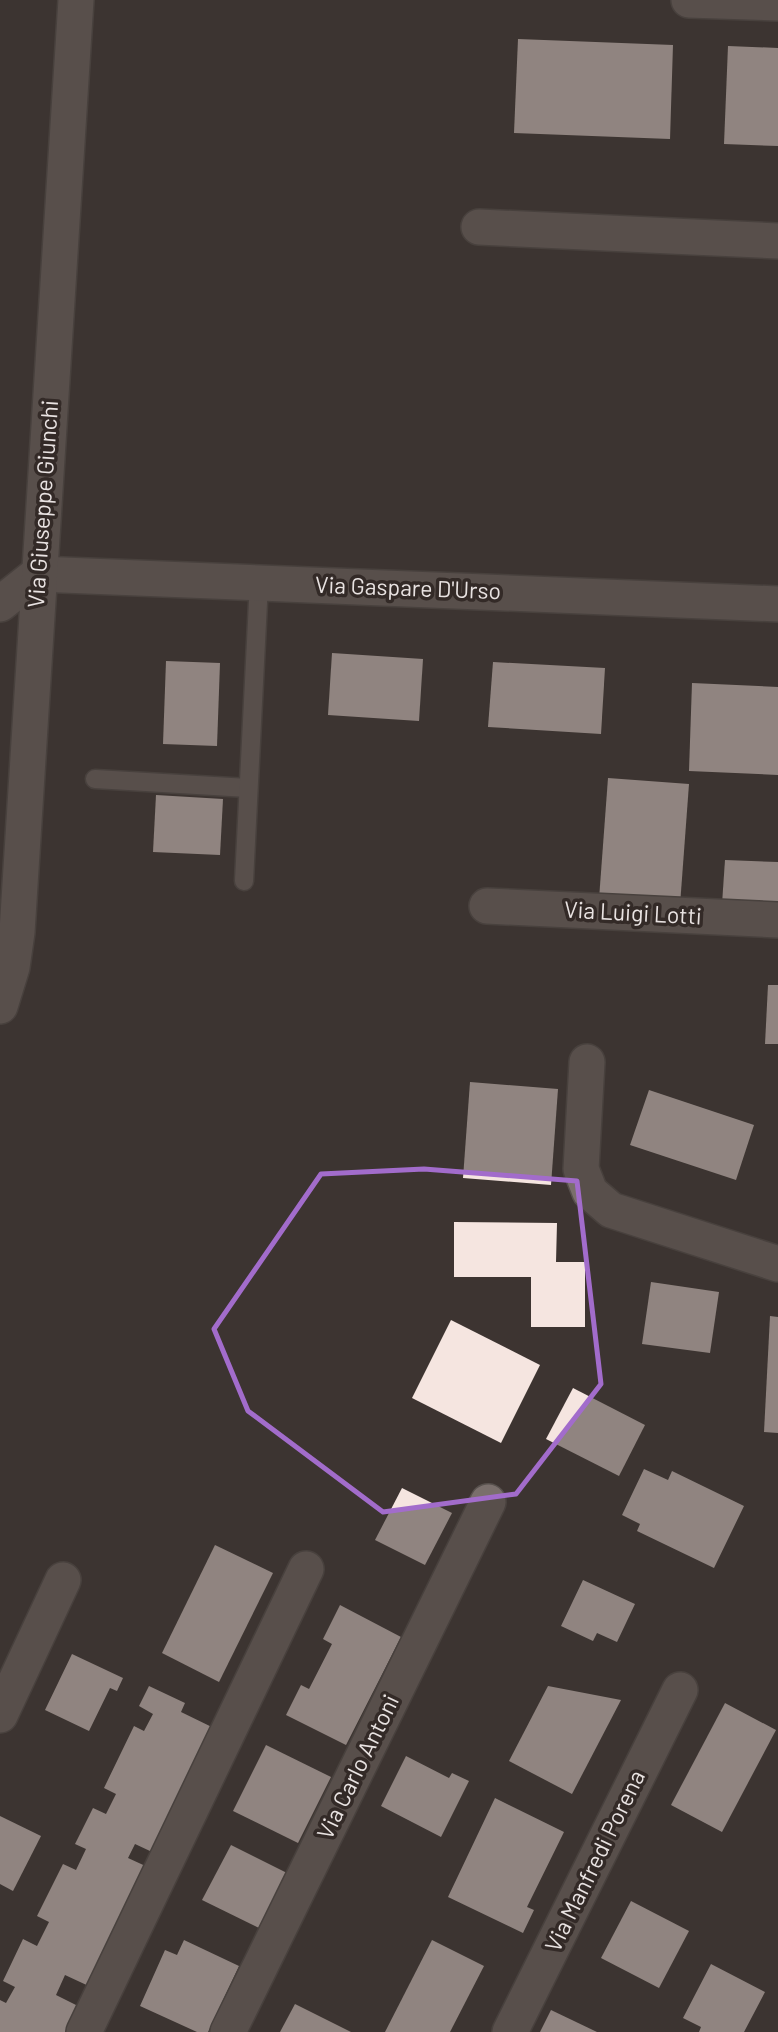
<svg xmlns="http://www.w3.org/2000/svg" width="778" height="2032" viewBox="0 0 778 2032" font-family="Barlow,sans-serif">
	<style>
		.building { fill: #f5e5e0 }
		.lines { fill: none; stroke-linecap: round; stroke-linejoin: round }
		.lane-casing { stroke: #57504d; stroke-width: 21 }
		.street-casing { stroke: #57504d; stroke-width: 38 }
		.lane { stroke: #7a6f6c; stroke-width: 18 }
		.street { stroke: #7a6f6c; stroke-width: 35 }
		.marked { fill: none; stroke: #a26ccb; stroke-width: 5; stroke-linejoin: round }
		.labels { text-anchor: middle; stroke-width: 7; stroke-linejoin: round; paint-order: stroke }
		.street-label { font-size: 23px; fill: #e9e3e2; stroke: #332a27 }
	</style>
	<rect width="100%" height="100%" fill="#3d3431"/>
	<g class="building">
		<path d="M518,39L673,45L670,139L514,133Z"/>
		<path d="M728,46L778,48V146L724,144Z"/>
		<path d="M332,653L423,659L419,721L328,715Z"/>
		<path d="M166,661L220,663L217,746L163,744Z"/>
		<path d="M493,662L605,668L601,734L488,727Z"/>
		<path d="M692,683L778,687V775L689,771Z"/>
		<path d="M608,778L689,784L680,905L599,899Z"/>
		<path d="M156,795L223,799L220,855L153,852Z"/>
		<path d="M725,860L778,862V907L722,904Z"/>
		<path d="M768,985H778V1044H765Z"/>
		<path d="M470,1082L558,1089L551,1185L463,1178Z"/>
		<path d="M649,1090L754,1125L736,1180L630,1145Z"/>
		<path d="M454,1222L557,1223L556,1262H585V1327H531V1277H454Z"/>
		<path d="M651,1282L719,1292L710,1353L642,1344Z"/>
		<path d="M770,1316L778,1317V1433L764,1432Z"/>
		<path d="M451,1320L540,1365L501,1443L412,1398Z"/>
		<path d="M573,1388L645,1425L619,1476L546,1439Z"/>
		<path d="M644,1469L668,1480L672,1471L744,1506L714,1568L637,1531L640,1524L622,1515Z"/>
		<path d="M402,1488L452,1513L425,1565L375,1540Z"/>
		<path d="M215,1545L273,1573L219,1682L162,1653Z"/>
		<path d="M583,1580L635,1604L617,1642L597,1633L593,1641L561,1626Z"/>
		<path d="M340,1605L401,1637L346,1745L286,1715L301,1685L309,1689L332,1644L323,1639Z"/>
		<path d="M72,1654L123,1678L117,1691L110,1688L89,1731L45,1710Z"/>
		<path d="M149,1686L185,1703L181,1712L220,1731L165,1858L135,1844L128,1858L152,1869L93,1988L65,1975L56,1995L82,2008L70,2032H0V2000L6,2003L15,1987L3,1981L23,1939L37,1946L49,1922L37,1916L63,1864L76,1870L86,1849L75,1844L93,1808L106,1814L116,1794L104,1788L134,1726L144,1731L153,1714L139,1706Z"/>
		<path d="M548,1686L621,1700L572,1794L509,1761Z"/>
		<path d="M725,1703L776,1730L722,1832L671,1805Z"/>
		<path d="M266,1745L331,1777L298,1843L233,1811Z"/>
		<path d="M406,1756L449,1778L452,1773L469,1781L441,1837L381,1806Z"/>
		<path d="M495,1798L564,1832L527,1907L534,1910L523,1933L448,1897Z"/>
		<path d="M0,1816L41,1836L13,1891L0,1884Z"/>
		<path d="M231,1845L289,1874L261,1929L202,1900Z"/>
		<path d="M631,1901L689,1931L659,1988L601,1958Z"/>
		<path d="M184,1940L239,1966L208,2032H197L140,2006L165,1950L177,1955Z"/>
		<path d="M432,1940L484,1966L450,2032H385Z"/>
		<path d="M711,1964L765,1992L744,2032H699L701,2027L683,2018Z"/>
		<path d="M295,2004L351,2032H280Z"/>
		<path d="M551,2010L597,2032H540Z"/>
	</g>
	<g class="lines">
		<defs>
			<g id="lane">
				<path d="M95,779L248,788"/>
				<path d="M244,881L259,582"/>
			</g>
			<g id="street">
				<path d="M689,0L778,3"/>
				<path d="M479,227L778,241"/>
				<path d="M38,574L778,604"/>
				<path d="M0,604L38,574"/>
				<path d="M487,906L778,920"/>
				<path d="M0,1006L12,967L17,932L76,0"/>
				<path d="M587,1062L581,1169L590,1192L611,1210L778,1264"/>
				<path d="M0,1715L63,1580"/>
				<path d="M84,2032L306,1569"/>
				<path d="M228,2032L488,1502"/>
				<path d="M510,2032L680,1690"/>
			</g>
		</defs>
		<use href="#lane" class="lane-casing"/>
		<use href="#street" class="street-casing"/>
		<use href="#lane" class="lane"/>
		<use href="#street" class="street"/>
	</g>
	<path d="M0 0H778V2032H0ZM424,1169L577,1181L601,1384L516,1494L383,1512L248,1411L214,1329L321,1174Z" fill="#3d3431" fill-opacity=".55" fill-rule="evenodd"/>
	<path class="marked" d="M424,1169L577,1181L601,1384L516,1494L383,1512L248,1411L214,1329L321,1174Z"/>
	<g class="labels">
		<g class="street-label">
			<text transform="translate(43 504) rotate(-86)" y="8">Via Giuseppe Giunchi</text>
			<text transform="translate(408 588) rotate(2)" y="8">Via Gaspare D'Urso</text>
			<text transform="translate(633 913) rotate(3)" y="8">Via Luigi Lotti</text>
			<text transform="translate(358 1767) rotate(-64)" y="8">Via Carlo Antoni</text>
			<text transform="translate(595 1861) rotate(-64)" y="8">Via Manfredi Porena</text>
		</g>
	</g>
</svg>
